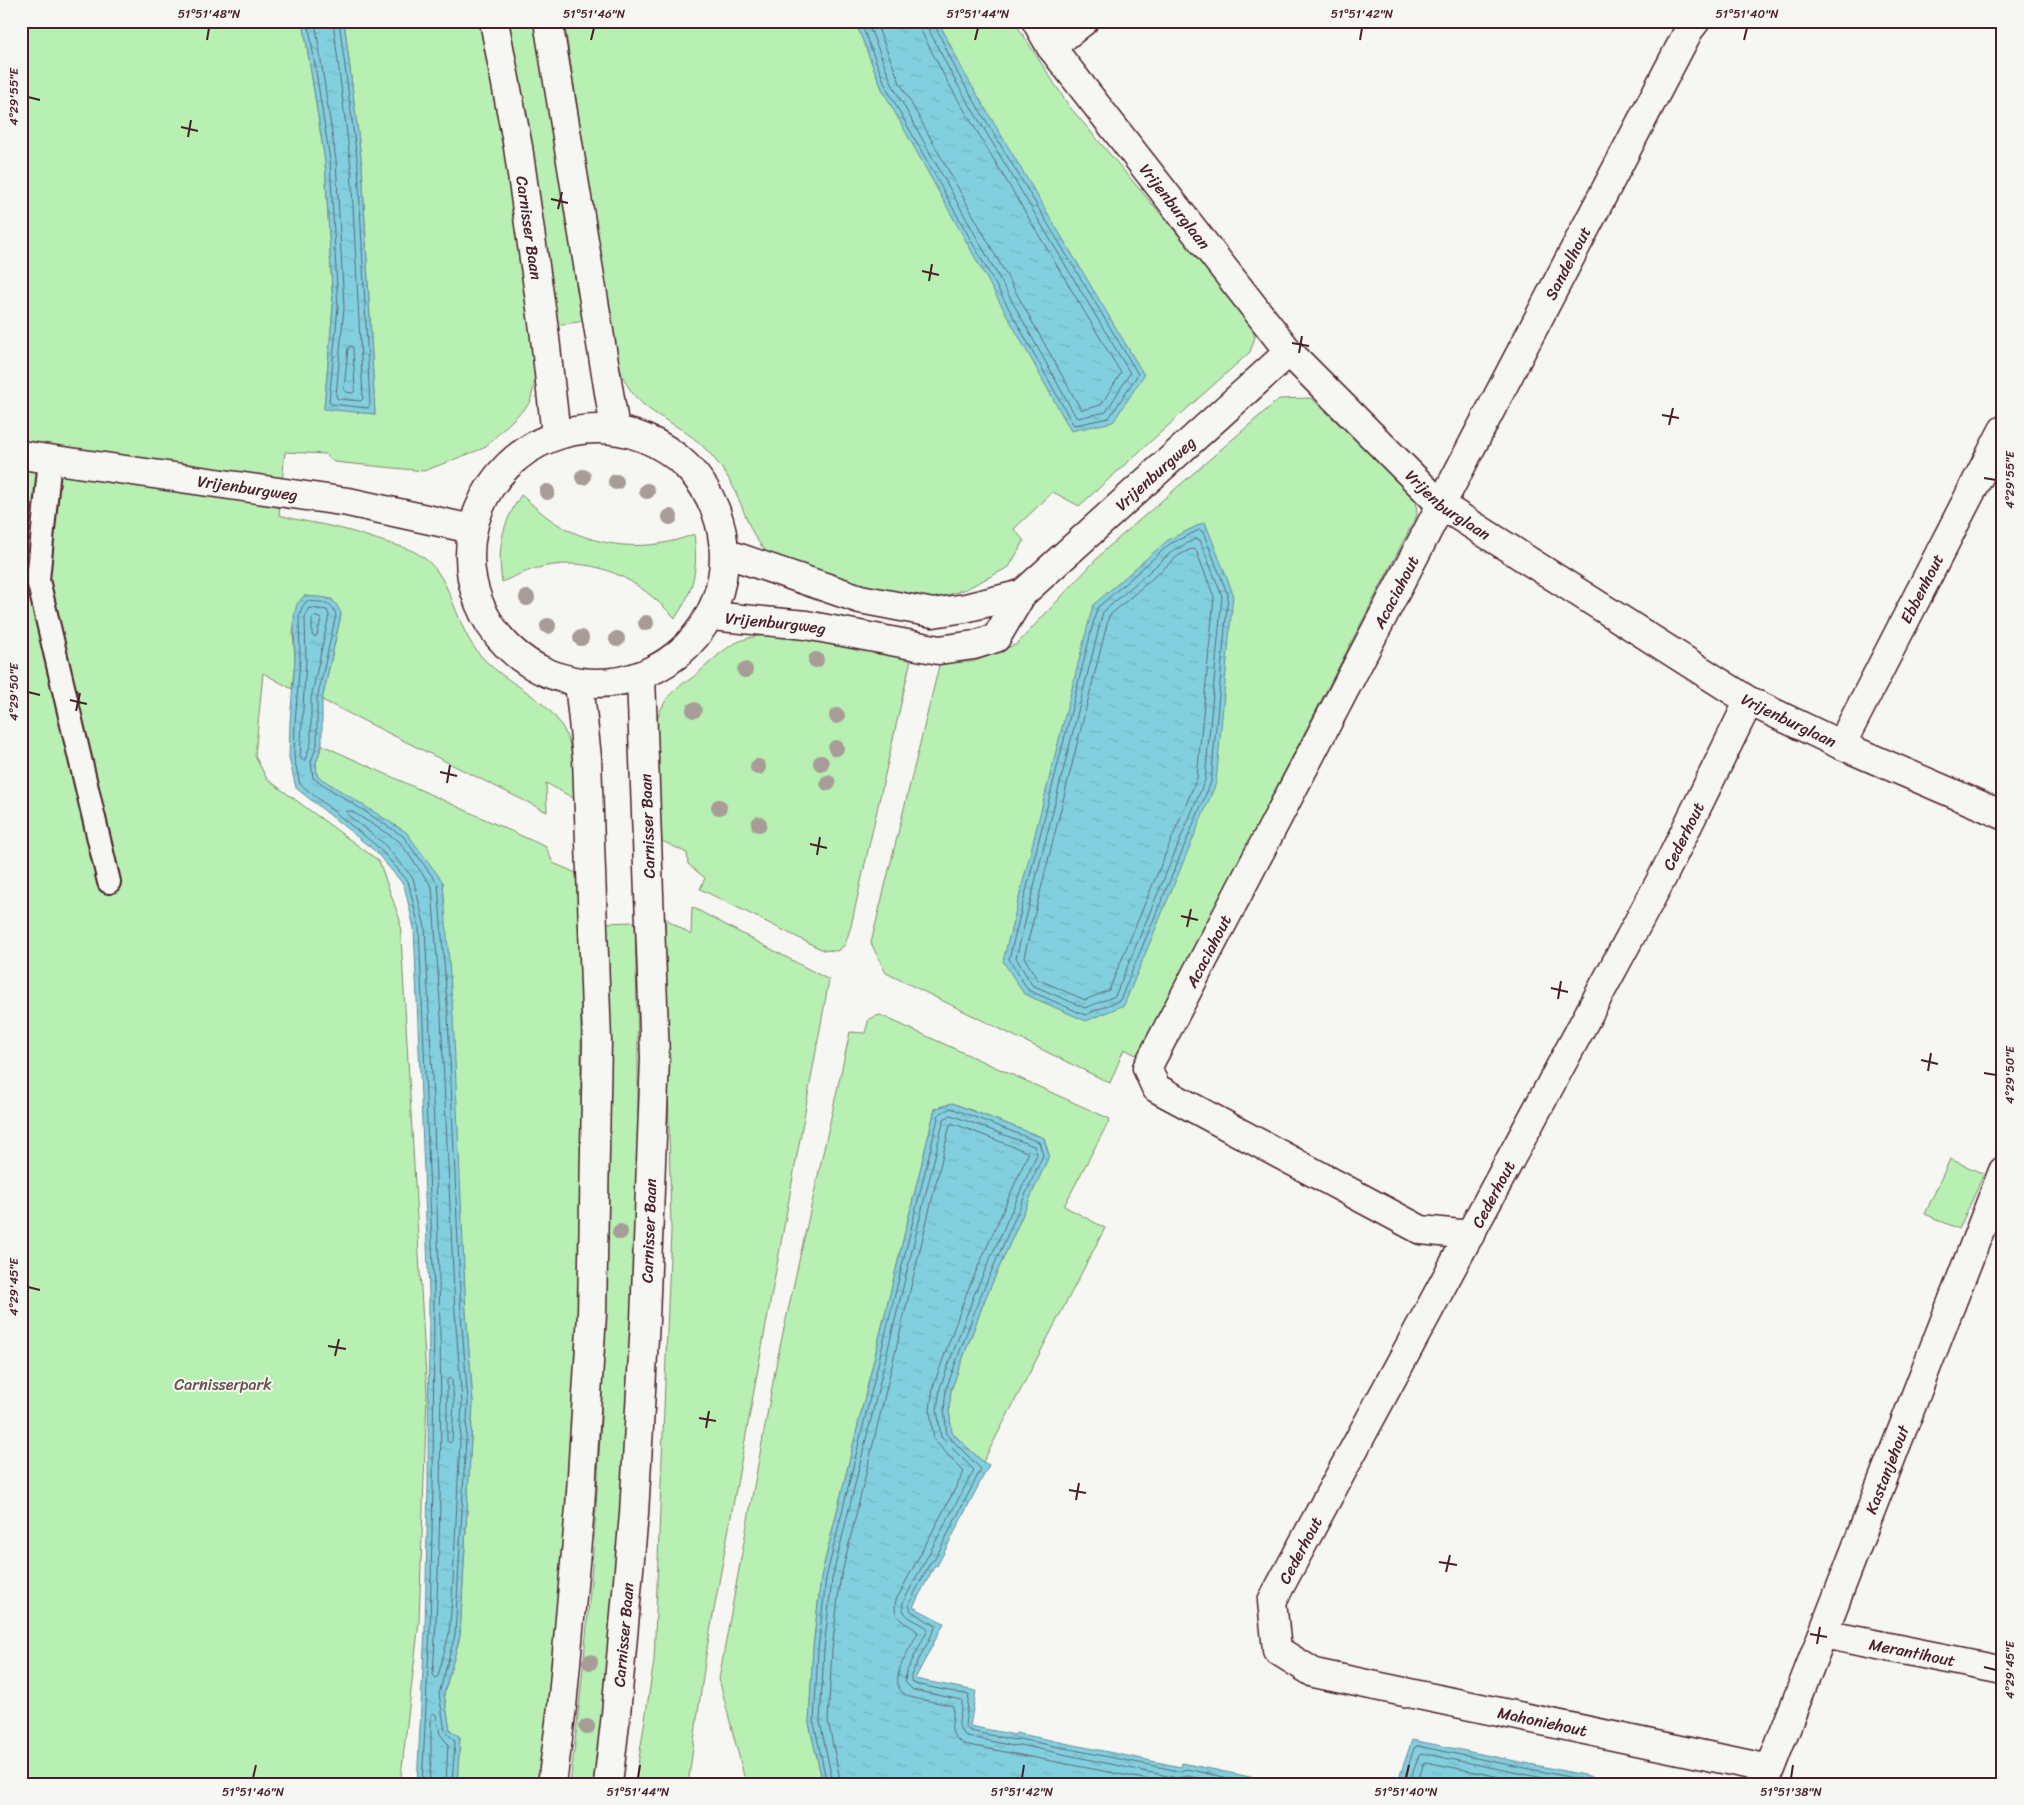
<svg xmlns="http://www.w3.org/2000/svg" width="2024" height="1805" viewBox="0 0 2024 1805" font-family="Sriracha,sans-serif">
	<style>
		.green { fill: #b8efb2; stroke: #81876e }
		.water { fill: url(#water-ripples); stroke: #6c8997 }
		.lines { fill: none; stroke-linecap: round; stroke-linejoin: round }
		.shore { stroke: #606673; stroke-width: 1 }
		.lane-casing { stroke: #4a1f2b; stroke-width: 26 }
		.street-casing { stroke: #4a1f2b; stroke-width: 31 }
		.secondary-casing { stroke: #4a1f2b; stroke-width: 31 }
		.lane { stroke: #f6f6f2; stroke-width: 22 }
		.street { stroke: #f6f6f2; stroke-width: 28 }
		.secondary { stroke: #f6f6f2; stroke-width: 28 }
		.tree { fill: #a79c97 }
		.ticks { fill: none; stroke: #4a1f2b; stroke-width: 2 }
		.labels { text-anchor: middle; stroke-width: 4; stroke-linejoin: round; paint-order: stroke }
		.street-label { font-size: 16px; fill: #4a1f2b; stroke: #f6f6f2 }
		.park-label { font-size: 16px; fill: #66534d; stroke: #f6f6f2 }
		.neatline { fill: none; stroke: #4a1f2b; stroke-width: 2 }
		.ticks-label { font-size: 12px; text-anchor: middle; fill: #4a1f2b }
	</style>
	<defs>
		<pattern id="water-ripples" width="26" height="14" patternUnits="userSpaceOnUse" patternTransform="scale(1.25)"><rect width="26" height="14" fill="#82d0df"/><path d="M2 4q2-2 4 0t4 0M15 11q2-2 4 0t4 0" fill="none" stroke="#72b2c0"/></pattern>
	</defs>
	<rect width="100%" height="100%" fill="#f6f6f2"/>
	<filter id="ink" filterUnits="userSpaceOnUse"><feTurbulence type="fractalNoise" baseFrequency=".02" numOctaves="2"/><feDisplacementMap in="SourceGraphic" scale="10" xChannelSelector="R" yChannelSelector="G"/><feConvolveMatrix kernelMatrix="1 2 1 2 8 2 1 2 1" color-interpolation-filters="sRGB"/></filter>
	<g filter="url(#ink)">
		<g class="green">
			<path d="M21,21H303L325,161L333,307L324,408L375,414L362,166L344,21H484L540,359L530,403L484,448L424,471L334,462L325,454L285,452L279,515C298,521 319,523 338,528C353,531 368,537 382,541C394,545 407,547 418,554C452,573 453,620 476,650C501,683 543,693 563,728C575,750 574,775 575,799L546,783L547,812L322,700L341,615L332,599L304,596L293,631L295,660L292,689L263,673L255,756L267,779L379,861L400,920L427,1394L419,1622L400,1784H21Z"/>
			<path d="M506,21H535L586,321L555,325Z"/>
			<path d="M564,21H855L883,91L963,71L938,21H1014L1069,106L1248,317L1255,337L1250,352L1079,506L1053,492L1014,529L1024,541L1009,567L966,589L932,600L884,592L778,561C752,543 749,522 737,495C731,481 722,467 712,456C674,411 630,422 615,351Z"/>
			<path d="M1311,398L1416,495L1417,515L1138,1056L1124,1049L1110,1083L886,973L871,943L940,662H972L1017,644L1105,550L1279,399Z"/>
			<path d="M521,495C532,504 542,514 554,522C595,548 649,553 694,534C698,567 695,590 675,618C639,580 597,555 542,567C528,570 515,576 502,582C497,546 502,525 521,495Z"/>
			<path d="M776,634L849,644L911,659L851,926L845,945L837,951L823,950L700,889L705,878L688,864L687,853L658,839L656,722C660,710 666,697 676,689C680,684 687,682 692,678C725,651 729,637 776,634Z"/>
			<path d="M322,745L546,847L553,863L581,875V1267L562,1612L542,1784H457L460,1737L450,1730L444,1694L460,1636L473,1402L466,1313L443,882L317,776L316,763Z"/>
			<path d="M692,907L829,980L707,1648L688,1784H635L654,1661L671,1231L665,918L691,935Z"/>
			<path d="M635,922L638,1049V1206L632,1400L597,1784H570C606,1499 612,1210 605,923Z"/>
			<path d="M880,1015L1110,1119L1064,1206L1105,1228L983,1462L952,1433L949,1410L951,1390L985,1299L1049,1155L1044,1138L952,1103L935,1109L821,1577L813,1648L809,1723L823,1784H746L719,1679L777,1360L850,1032L865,1033L869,1019Z"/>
			<path d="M1950,1159L1984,1174L1959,1229L1925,1214Z"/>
		</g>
		<g class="water">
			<path d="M303,21H344L362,166L375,414L324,409L333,307L325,161Z"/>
			<path d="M855,21H938L963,71L1144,375L1113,422L1071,431L883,91Z"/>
			<path d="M1205,522L1233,594L1216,783L1124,1005L1086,1021L1024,994L1003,961L1093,605L1168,540Z"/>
			<path d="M304,596C323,598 334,594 341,614L322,700V745L316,763L317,776L406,832L443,882L453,1015L466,1313L473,1402L460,1636L444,1694L450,1730L460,1737L457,1784H417L425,1629L428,1485L429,1293L414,928L404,885L375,851L296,788L289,758L290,722L295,660L294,616L297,604Z"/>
			<path d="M952,1103L1044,1138L1049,1156L985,1299L951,1390L949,1410L952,1433L983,1462L989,1465L937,1566L935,1565L913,1607L944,1623L915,1679L976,1691L970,1726L1015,1735L1016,1733L1181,1767L1182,1763L1284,1784H823L809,1723L813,1648L821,1577L935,1109Z"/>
			<path d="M1412,1740L1628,1784H1397Z"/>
		</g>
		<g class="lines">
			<g class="shore">
				<path d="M308,21L330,160L338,307L329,402L331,404L367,408L370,405L358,166L339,21"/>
				<path d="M315,21L336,160L344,307L336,396L338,399L361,401L363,398L351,167L333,21"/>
				<path d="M860,21L887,89L1073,424L1075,425L1109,418L1138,374L958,74L933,21"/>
				<path d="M867,21L893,86L1076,417L1078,418L1106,412L1130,373L953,77L928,28L927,21"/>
				<path d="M875,21L900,83L1080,408L1082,410L1101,405L1121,373L947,81L921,31L920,21"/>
				<path d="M351,346L353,348L355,390L353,393L346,392L344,390L348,348Z"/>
				<path d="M1200,530L1203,532L1228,595L1211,782L1120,1000L1085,1015L1028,990L1009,959L1097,608L1170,544Z"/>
				<path d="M1196,539L1200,540L1222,596L1205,780L1115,996L1085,1008L1032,985L1016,958L1103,612L1174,550Z"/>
				<path d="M1192,549L1196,550L1214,597L1197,778L1109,990L1085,1000L1037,979L1024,957L1109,616L1178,556Z"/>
				<path d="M309,608L327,610L329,615L311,698V743L305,760L303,761L300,757L306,660L305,618Z"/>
				<path d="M315,616L321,619L317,635L315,637L312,635V619Z"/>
				<path d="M347,811H351L399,841L432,887L441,1016L455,1313L462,1402L452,1600L449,1634L438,1676L436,1678L433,1675C449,1426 437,1176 425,927L413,878L383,843L348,815Z"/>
				<path d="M450,1378L452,1380L454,1402L452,1441L450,1443L447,1441V1381Z"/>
				<path d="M422,1784L430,1629L433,1485L434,1293L419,927L408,881L378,847L300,784L294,757L295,723L300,660L299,617L302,607L307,601C321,603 331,599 336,615L317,699V744L311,762L313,778L403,836L438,884L448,1015L461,1313L468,1402L455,1635L439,1694L445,1731L455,1741L452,1784"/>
				<path d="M429,1784L431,1762V1715L434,1713L436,1715L440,1734L448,1744L446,1784"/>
				<path d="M827,1784L814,1723L818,1649L826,1578L939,1114L951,1108L1039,1142L1043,1155L980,1297L946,1389L944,1410L947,1435L981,1469L935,1559L930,1563L909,1604L911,1611L936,1626L911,1675V1680L915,1684L969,1695L965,1725L970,1731L1014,1740L1019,1739L1179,1771L1187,1769L1255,1784"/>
				<path d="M833,1784L820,1722L824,1649L832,1579L944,1119L951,1115L1034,1146L1037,1154L974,1295L940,1388L937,1410L941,1437L974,1470L903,1602C900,1619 919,1620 928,1629L906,1673L905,1682L913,1690L962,1700C963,1713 952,1728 967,1736L1013,1746L1020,1745L1177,1778L1188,1776L1226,1784"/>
				<path d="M841,1784L828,1721L832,1650L840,1581L950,1125L952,1123L1027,1152L1028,1154L967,1292L933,1387L930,1410L934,1440L964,1472L896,1600C891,1622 907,1621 918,1632C911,1649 881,1686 910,1697C924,1701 939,1702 953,1706C955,1721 944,1733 964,1744L1170,1784"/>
				<path d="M1403,1784L1414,1748L1417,1746L1603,1784"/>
				<path d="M1409,1784L1419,1755L1421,1753L1572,1784"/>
				<path d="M1417,1784L1424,1763L1426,1762L1534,1784"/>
			</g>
			<defs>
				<path id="lane" d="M50,459L38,580L109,882"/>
				<g id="street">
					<path id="s1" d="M1036,21L1051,47L1289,352L1441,505L1749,701L1841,745L2003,815"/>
					<path d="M1051,47L1084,21"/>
					<path d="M725,553L860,599L933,613L965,608L1022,594"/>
					<path id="s2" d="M711,616L806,625L939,650L974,645L996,638L1022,594L1289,352"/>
					<path id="s3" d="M1749,701L1662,878L1272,1601L1277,1650L1314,1673L1770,1769L2003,1171"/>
					<path id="s4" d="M1841,745L2003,430"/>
					<path id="s5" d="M1470,1235L1421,1230L1156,1088L1147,1068L1689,30L1696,21"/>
					<path id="s6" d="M1823,1634L2003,1670"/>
				</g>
				<g id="secondary">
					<path id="s7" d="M494,21L518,147L544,329L556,435"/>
					<path d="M548,21L615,429"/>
					<circle cx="597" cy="556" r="127"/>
					<path id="s8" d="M21,455L348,502L472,529"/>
					<path d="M552,1784L562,1707L580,1508L592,1314L597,1041L587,758L579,683"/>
					<path id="s9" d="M608,1784L616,1714L634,1514L645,1320L655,1058L641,677"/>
				</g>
			</defs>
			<use href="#lane" class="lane-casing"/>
			<use href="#street" class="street-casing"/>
			<use href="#secondary" class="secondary-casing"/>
			<use href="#lane" class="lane"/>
			<use href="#street" class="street"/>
			<use href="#secondary" class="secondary"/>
		</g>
		<g class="tree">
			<circle cx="583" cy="477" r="8"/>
			<circle cx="616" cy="482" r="8"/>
			<circle cx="647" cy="491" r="8"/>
			<circle cx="547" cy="492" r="8"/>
			<circle cx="670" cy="517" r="8"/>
			<circle cx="527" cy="598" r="8"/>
			<circle cx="646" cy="623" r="8"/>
			<circle cx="548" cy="626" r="8"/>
			<circle cx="581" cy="638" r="8"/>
			<circle cx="617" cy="639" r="8"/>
			<circle cx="816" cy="660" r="8"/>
			<circle cx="745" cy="670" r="8"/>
			<circle cx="694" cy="710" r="8"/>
			<circle cx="837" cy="716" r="8"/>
			<circle cx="836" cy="748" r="8"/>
			<circle cx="821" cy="763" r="8"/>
			<circle cx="758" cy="767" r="8"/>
			<circle cx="828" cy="783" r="8"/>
			<circle cx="719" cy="807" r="8"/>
			<circle cx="759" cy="824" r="8"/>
			<circle cx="620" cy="1232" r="8"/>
			<circle cx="590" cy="1662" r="8"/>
			<circle cx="587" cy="1727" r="8"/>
		</g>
	</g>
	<path class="ticks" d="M207,40L209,28M591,40L594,28M975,40L978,28M1360,40L1362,28M1744,40L1747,28M28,97L40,100M181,127L198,131M188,137L191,120M551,199L568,203M558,209L562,192M922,271L939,275M929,281L932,264M1292,343L1309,346M1299,353L1302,336M1662,415L1679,418M1669,425L1673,408M1984,478L1996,480M28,692L40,695M70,700L87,704M76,711L80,693M440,772L457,776M447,783L450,765M810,844L827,848M817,855L820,837M1181,916L1198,920M1187,927L1191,909M1551,988L1568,992M1558,999L1561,981M1921,1060L1938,1064M1928,1071L1931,1053M1984,1073L1996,1075M28,1287L40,1290M328,1346L346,1349M335,1356L339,1339M699,1418L716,1421M706,1428L709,1411M1069,1490L1086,1493M1076,1500L1079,1483M1439,1562L1457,1565M1446,1572L1450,1555M1810,1634L1827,1637M1817,1644L1820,1627M1984,1667L1996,1670M253,1778L256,1765M638,1778L640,1765M1022,1778L1024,1765M1406,1778L1409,1765M1791,1778L1793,1765"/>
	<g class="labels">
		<g class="street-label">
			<text dy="6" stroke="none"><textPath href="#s1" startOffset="232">Vrijenburglaan</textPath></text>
			<text dy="6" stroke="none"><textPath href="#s7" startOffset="210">Carnisser Baan</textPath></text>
			<text dy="6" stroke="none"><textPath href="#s5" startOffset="1280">Sandelhout</textPath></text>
			<text dy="6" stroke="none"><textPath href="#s2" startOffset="520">Vrijenburgweg</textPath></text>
			<text dy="6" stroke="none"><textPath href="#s8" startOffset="229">Vrijenburgweg</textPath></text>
			<text dy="6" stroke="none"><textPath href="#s1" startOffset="638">Vrijenburglaan</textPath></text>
			<text dy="6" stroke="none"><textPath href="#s4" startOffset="176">Ebbenhout</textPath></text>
			<text dy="6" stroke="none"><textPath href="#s5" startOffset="909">Acaciahout</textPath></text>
			<text dy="6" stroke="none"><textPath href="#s2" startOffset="65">Vrijenburgweg</textPath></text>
			<text dy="6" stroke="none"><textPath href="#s1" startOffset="1042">Vrijenburglaan</textPath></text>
			<text transform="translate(647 826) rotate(-92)" y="6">Carnisser Baan</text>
			<text transform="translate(1683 836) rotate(-64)" y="6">Cederhout</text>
			<text dy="6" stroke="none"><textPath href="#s5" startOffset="504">Acaciahout</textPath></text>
			<text transform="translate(1493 1194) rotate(-62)" y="6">Cederhout</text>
			<text dy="6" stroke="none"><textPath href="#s9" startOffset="555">Carnisser Baan</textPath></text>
			<text dy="6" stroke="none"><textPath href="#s3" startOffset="1899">Kastanjehout</textPath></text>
			<text transform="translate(1300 1550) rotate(-62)" y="6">Cederhout</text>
			<text dy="6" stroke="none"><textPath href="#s9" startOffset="150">Carnisser Baan</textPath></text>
			<text dy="6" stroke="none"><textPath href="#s6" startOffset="91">Merantihout</textPath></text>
			<text dy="6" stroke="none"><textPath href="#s3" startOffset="1345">Mahoniehout</textPath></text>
		</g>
		<g class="park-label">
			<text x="223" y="1390">Carnisserpark</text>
		</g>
	</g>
	<rect width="2024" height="1805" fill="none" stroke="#f6f6f2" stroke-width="55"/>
	<rect x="28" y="28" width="1968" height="1750" class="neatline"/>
	<g class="ticks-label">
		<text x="209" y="18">51°51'48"N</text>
		<text x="594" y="18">51°51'46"N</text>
		<text x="978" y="18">51°51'44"N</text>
		<text x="1362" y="18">51°51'42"N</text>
		<text x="1747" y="18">51°51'40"N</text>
		<text transform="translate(14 97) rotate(-90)" y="4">4°29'55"E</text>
		<text transform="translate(2010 480) rotate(-90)" y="4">4°29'55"E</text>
		<text transform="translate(14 692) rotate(-90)" y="4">4°29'50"E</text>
		<text transform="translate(2010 1075) rotate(-90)" y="4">4°29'50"E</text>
		<text transform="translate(14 1287) rotate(-90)" y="4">4°29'45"E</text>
		<text transform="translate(2010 1670) rotate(-90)" y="4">4°29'45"E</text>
		<text x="253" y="1796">51°51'46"N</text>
		<text x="638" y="1796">51°51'44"N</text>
		<text x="1022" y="1796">51°51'42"N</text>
		<text x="1406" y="1796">51°51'40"N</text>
		<text x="1791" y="1796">51°51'38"N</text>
	</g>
</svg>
